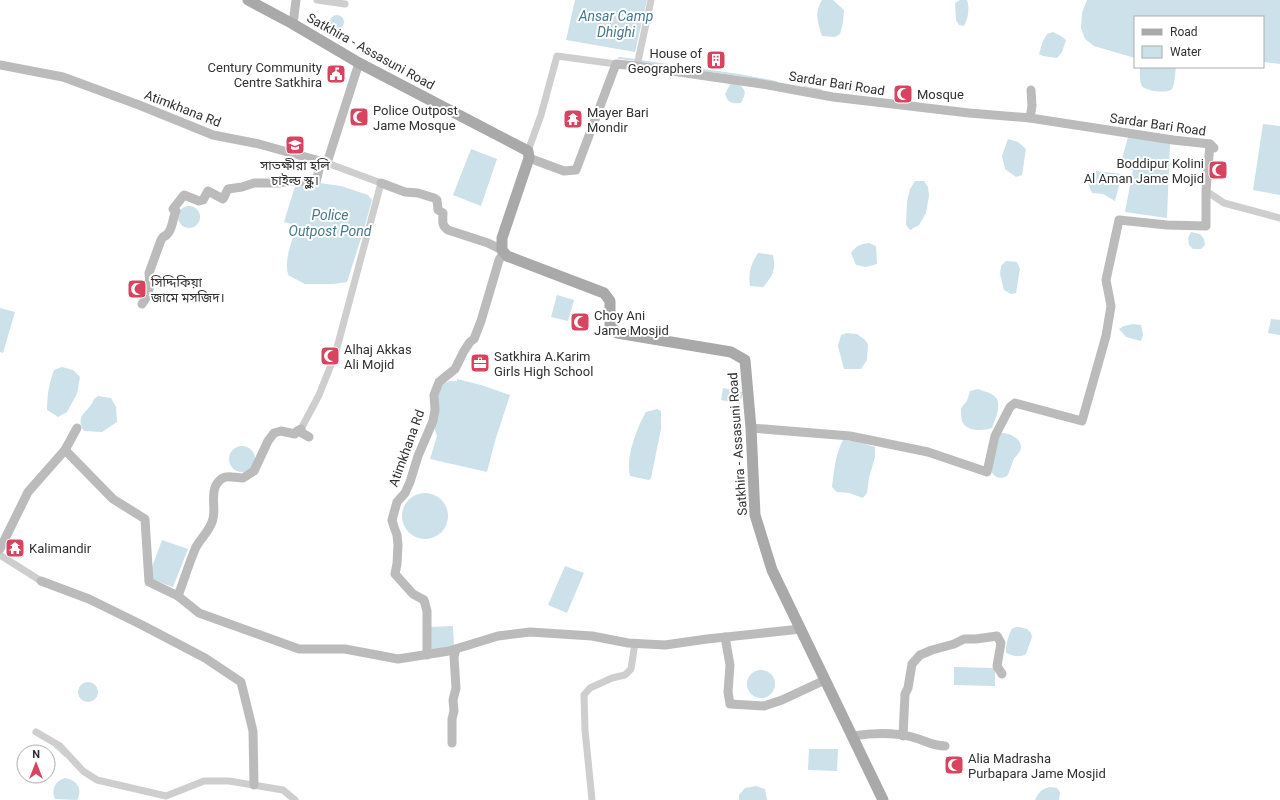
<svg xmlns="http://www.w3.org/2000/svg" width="1280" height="800" viewBox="0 0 1280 800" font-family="Roboto,'Noto Sans Bengali',sans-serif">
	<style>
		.water { fill: #cce1e9 }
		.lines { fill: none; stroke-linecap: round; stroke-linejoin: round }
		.stream { stroke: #cce1e9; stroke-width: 2 }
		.street { stroke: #cecece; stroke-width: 7 }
		.secondary { stroke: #bbb; stroke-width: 9 }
		.primary { stroke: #a9a9a9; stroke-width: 11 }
		.labels { text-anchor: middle; stroke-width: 4; stroke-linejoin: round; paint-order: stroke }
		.street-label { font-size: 13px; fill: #313131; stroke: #fff }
		.poi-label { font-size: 13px; fill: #313131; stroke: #fff; text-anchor: start }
		.water-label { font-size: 14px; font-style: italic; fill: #45798e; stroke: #fff }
	</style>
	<rect width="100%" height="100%" fill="#fff"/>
	<g class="water">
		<path d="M575,0H647L635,52L566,40Z"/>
		<path d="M822,0H833L844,10L843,23L840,34L835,37L822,36C818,23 814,13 822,0Z"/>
		<path d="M960,0H967C970,9 968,18 964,26L959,25L956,20L955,3Z"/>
		<path d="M1087,0H1280V64L1263,62V17H1135V58L1094,46L1085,39L1081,28L1082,13Z"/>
		<circle cx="337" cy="22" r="7"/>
		<path d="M1053,32L1061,36L1066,40L1062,52L1057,58L1043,56L1039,54L1043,41L1047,34Z"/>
		<path d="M1140,67H1176C1175,73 1175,84 1172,89C1167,94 1146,91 1142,86C1139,81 1140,72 1140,67Z"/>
		<path d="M731,83H737C747,90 746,93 741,103C732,104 728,103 725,94Z"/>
		<path d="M1263,124L1280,126V195L1253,190Z"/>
		<path d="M1128,137L1170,143L1167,218L1125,212L1133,170L1120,166Z"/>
		<path d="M1008,139L1018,142L1026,149L1022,175L1016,177L1005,169L1002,156Z"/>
		<path d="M471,149L497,159L481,206L453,195Z"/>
		<path d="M1096,171L1122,174L1115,201L1103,194L1092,193L1088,183V176Z"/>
		<path d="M297,180L311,185L320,183L341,186L368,195L372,200L364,229L347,282L333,284H305L288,275C286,265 287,257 290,247C292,239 295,233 295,225L284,222Z"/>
		<path d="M915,181H924L928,187L929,196L926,213L919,225L910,230L906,225L907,202L910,189Z"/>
		<circle cx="189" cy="217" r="11"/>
		<path d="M1191,232L1200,234L1204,239L1205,245L1201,249H1193L1189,245L1188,238Z"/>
		<path d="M869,243L876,246L877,264L866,267L856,265L851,253C856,246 860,244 869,243Z"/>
		<path d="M758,253L773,255C776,271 773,275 763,287L750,286C748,274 751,263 758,253Z"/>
		<path d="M1006,261L1017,262L1020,269L1016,293L1011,294L1004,290L1000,274L1001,266Z"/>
		<path d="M557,295L574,300L568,321L551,317Z"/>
		<path d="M0,308L15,312L3,353L0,352Z"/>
		<path d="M1271,319L1280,320V335L1268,333Z"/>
		<path d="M1133,324L1141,325L1143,335L1141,341L1126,337L1119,329L1124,326Z"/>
		<path d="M847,333L857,334L865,340L868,344L867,360L861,369H844L838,346L841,335Z"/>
		<path d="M62,367L73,370L80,377L77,394L67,412L58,417L47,410C47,396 49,383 54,370Z"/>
		<path d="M457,379L481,385L510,395L495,441L487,472L430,459L437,436L434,427L440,388C444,381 449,381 457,381Z"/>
		<path d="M723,388L743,392L740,404L721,400Z"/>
		<path d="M978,389C982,391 989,392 993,395C1004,402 995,419 992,428C983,431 966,432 962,421C961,417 961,412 961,408L967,401L970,391Z"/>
		<path d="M98,396L111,398L116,407L117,422L102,432L84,431C74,414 89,413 94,399Z"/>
		<path d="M657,409L661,411V429L651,478L649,480L630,476C629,472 629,467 629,463C629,450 639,423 646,412Z"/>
		<path d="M1002,433C1010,433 1025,440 1020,451C1018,455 1014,457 1013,461C1011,466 1010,471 1007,476C1000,480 993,477 991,470L1000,434Z"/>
		<path d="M843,440L856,441L875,447V457L869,478L867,493L863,498L849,493L837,492L832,487C834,471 835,455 843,440Z"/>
		<circle cx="242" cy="459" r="13"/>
		<circle cx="425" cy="516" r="23"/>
		<path d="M162,540L188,549L173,587L148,578Z"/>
		<path d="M565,566L584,573L567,613L548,605Z"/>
		<path d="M453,626L454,645L448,649L430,650L429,627Z"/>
		<path d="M1019,627L1027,629L1031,633L1032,637L1026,654C1020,658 1013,656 1006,653C1005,648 1009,632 1012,629C1014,627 1017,627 1019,627Z"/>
		<path d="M954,667L995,668V686L954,685Z"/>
		<circle cx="761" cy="684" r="14"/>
		<circle cx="88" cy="692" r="10"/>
		<path d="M809,749H838L837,771L808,770Z"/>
		<path d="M65,778C77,780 83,789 77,800L55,799C51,789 55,781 65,778Z"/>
		<path d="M756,786L765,789L767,800H739V795L745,788Z"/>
		<path d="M1050,787L1057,788L1060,792L1059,800H1035C1039,792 1041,789 1050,787Z"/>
	</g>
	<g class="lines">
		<g class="stream">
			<path d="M619,58L636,60"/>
			<path d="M640,61L739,75L776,82"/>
			<path d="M804,87L821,90"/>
			<path d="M55,747L65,756"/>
		</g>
		<g class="street">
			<path d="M317,0L345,4"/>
			<path d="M637,66L651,0"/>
			<path d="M528,151L541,115L557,56L616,64"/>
			<path d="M1206,191L1224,203L1280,218"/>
			<path d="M301,429L319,395L335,355L381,183L327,163"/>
			<path d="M0,555L41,581"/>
			<path d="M36,732L60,746L83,771L97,780L166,796L204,781H229L283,790L295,800"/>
			<path d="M592,800L585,730L584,695L590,688L612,678L625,675L631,669L635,643"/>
		</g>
		<g class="secondary">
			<path d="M293,24L296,0"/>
			<path d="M0,65L63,77L139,105L213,135L259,144L327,163L359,63"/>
			<path d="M1030,118L1032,106L1031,90"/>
			<path d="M529,158L564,171L576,170L616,64L637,66L762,84L833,97L969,113L1030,118L1173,140L1210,144L1214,148"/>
			<path d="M381,183L405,192L418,193L434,198L437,200L438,210L443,213C443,221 441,225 448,230L488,243L502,250"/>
			<path d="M142,304L146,298L150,286L149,273L161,240L163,237C173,233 172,219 176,211L173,209L184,195L199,201L203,200L208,191L223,199L228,189L242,187L254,183H279L297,180L309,183L316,182L321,161"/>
			<path d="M751,428L850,436L928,452L987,472L995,436L1010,407L1015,403L1082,421L1106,336L1111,306L1106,280L1119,220L1167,225L1206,226V191L1210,144"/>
			<path d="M65,450L113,499L145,519L149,582L178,596L199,613L299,649H345L398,659L449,651L498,636L530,632L592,636L628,643L665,645L707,639L801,629"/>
			<path d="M0,549L28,492L65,450L77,428"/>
			<path d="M41,581L89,599L142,625L205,658L241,682L253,731L254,785"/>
			<path d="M178,596C184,580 189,563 196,547C201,538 209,531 212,522C217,510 210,497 216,485C224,472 232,478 243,478L254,471L268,441L274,433L281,431L295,434L297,431L301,429L302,433L309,437"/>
			<path d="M725,637L730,665L728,692L730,704L764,706L782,700L825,680"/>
			<path d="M427,655V611L424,600L413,594L395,574L397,564L398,545L397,535L394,527L392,520L397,502L405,493L410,482L418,456L433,421L435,410L434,395L439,382L455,369L464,351L470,342L474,339L481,321L497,267L499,260L504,252"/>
			<path d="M852,736C872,733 893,732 912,737C924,740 932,746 945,746"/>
			<path d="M903,736L905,694L908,688L912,664L920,655L932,650L954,644L964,639H976L997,636L1001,643L997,666L1002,674"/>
			<path d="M452,743V719L454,711L453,700L456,688L454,657L456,649"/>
		</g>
		<path class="primary" d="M248,0L293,24L359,63L528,151L529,158L502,238V250L507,256L604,293L610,301V325L617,333L731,352L745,360L751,428L755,515L772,570L883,800"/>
	</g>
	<defs>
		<symbol id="building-square" viewBox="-11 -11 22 22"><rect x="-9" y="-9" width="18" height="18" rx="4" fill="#d8445f" stroke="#fff"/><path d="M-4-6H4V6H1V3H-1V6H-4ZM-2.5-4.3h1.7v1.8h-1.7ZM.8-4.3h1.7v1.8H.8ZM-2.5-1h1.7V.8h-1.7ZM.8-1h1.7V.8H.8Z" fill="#fff"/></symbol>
		<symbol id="civic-square" viewBox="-11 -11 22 22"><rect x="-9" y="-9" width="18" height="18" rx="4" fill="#d8445f" stroke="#fff"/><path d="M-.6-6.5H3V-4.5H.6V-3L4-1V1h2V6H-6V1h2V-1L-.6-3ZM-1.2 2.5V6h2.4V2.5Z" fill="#fff"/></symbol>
		<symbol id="mosque-square" viewBox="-11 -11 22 22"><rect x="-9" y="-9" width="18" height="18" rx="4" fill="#d8445f" stroke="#fff"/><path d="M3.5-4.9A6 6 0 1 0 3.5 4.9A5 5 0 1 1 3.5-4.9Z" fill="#fff"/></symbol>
		<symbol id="temple-square" viewBox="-11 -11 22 22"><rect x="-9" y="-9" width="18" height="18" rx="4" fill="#d8445f" stroke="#fff"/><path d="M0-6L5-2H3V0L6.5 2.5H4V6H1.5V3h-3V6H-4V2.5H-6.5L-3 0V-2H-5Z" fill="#fff"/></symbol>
		<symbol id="school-square" viewBox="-11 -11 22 22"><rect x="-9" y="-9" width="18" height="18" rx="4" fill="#d8445f" stroke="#fff"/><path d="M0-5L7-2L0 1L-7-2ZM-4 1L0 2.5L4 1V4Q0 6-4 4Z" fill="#fff"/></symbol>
		<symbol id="office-square" viewBox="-11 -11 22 22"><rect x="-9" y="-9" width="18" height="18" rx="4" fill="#d8445f" stroke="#fff"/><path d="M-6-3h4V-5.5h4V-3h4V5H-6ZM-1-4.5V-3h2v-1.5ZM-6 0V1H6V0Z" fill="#fff"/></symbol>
	</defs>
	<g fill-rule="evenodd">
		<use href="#building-square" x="705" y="49" width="22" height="22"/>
		<use href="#civic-square" x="325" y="63" width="22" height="22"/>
		<use href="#mosque-square" x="892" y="83" width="22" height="22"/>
		<use href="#mosque-square" x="348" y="106" width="22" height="22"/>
		<use href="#temple-square" x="562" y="108" width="22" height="22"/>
		<use href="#school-square" x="284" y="134" width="22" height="22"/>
		<use href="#mosque-square" x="1207" y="159" width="22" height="22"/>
		<use href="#mosque-square" x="126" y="278" width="22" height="22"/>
		<use href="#mosque-square" x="569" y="311" width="22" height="22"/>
		<use href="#mosque-square" x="319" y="345" width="22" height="22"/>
		<use href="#office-square" x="469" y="352" width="22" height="22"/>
		<use href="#temple-square" x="4" y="537" width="22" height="22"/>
		<use href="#mosque-square" x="943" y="754" width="22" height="22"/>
	</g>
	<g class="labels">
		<g class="street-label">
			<text transform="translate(371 51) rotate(29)" y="5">Satkhira - Assasuni Road</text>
			<text transform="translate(837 83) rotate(9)" y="5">Sardar Bari Road</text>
			<text transform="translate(183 108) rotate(21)" y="5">Atimkhana Rd</text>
			<text transform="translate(1158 124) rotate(8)" y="5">Sardar Bari Road</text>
			<text transform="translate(737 444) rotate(-94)" y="5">Satkhira - Assasuni Road</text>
			<text transform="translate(406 448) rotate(-70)" y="5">Atimkhana Rd</text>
		</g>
		<g class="poi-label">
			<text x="702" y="58" text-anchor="end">House of<tspan x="702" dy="15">Geographers</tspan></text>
			<text x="322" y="72" text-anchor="end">Century Community<tspan x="322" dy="15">Centre Satkhira</tspan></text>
			<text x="917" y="99">Mosque</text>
			<text x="373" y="115">Police Outpost<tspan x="373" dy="15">Jame Mosque</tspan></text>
			<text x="587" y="117">Mayer Bari<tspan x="587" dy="15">Mondir</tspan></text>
			<text x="1204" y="168" text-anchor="end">Boddipur Kolini<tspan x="1204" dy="15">Al Aman Jame Mojid</tspan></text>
			<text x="295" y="170" text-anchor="middle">সাতক্ষীরা হলি<tspan x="295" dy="15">চাইল্ড স্কুল।</tspan></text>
			<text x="151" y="287">সিদ্দিকিয়া<tspan x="151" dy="15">জামে মসজিদ।</tspan></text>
			<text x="594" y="320">Choy Ani<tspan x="594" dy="15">Jame Mosjid</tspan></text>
			<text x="344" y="354">Alhaj Akkas<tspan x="344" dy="15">Ali Mojid</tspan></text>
			<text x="494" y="361">Satkhira A.Karim<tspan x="494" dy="15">Girls High School</tspan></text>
			<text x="29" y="553">Kalimandir</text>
			<text x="968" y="763">Alia Madrasha<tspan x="968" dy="15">Purbapara Jame Mosjid</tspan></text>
		</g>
		<g class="water-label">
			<text x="616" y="21">Ansar Camp<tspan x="616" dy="16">Dhighi</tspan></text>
			<text x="330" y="220">Police<tspan x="330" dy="16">Outpost Pond</tspan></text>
		</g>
	</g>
	<rect x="1134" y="16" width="130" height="52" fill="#ffffff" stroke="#adadad"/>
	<rect x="1142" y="29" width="20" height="6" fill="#a9a9a9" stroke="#adadad"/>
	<text x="1170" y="36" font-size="12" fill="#313131">Road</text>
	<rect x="1142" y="46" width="20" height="12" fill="#cce1e9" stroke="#adadad"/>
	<text x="1170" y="56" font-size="12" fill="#313131">Water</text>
	<g transform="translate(36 764)"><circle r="19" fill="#ffffff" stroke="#adadad"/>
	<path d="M0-3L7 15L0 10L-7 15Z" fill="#d8445f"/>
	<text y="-6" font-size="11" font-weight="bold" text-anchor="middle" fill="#313131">N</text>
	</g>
</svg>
